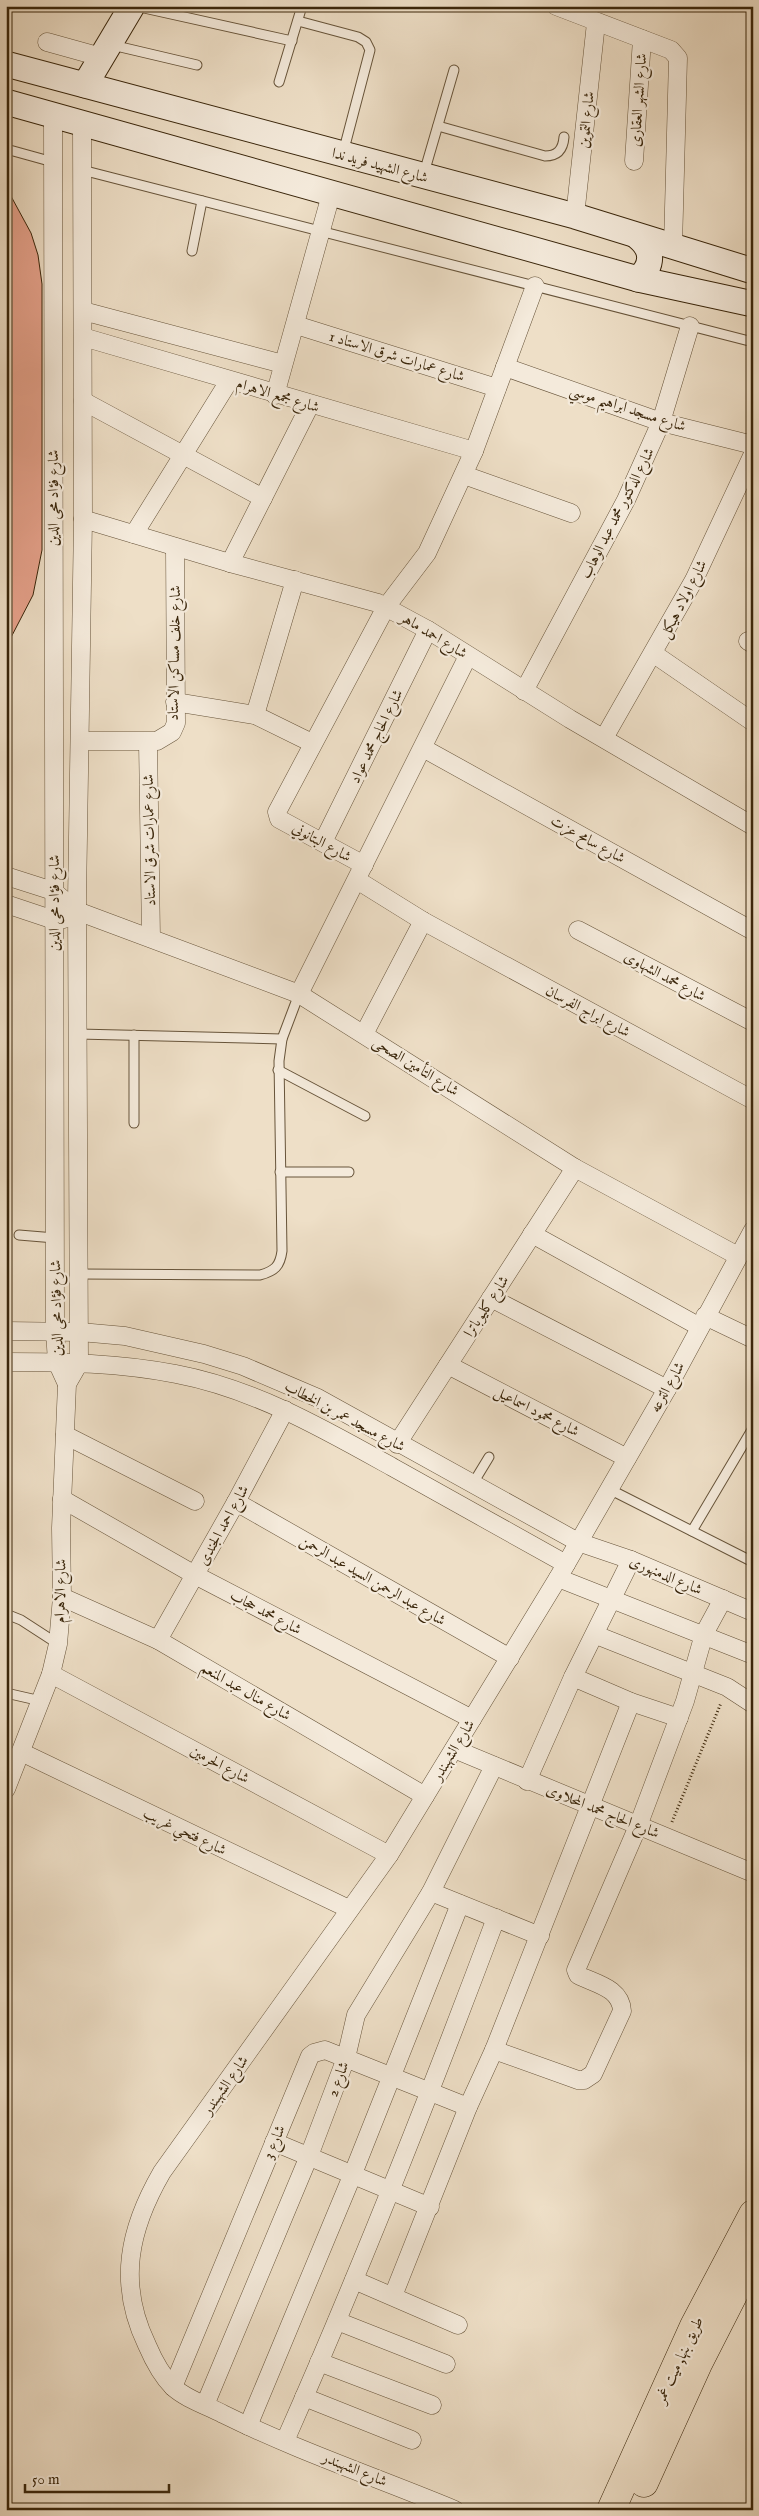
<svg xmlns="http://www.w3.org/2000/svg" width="759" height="2516" viewBox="0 0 759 2516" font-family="'IM FELL English',Amiri,serif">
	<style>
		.building { fill: #e7a38d; stroke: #3a260b }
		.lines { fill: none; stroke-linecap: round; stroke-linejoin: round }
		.lane-casing { stroke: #67543a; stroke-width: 11 }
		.street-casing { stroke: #67543a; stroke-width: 19 }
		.secondary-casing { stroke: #3a260b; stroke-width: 27 }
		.highway-casing { stroke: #3a260b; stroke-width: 29 }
		.path { stroke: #3a260b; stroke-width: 3; stroke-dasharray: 1 2.5; stroke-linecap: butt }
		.lane { stroke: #f4eadb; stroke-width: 9 }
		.street { stroke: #f4eadb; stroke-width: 18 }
		.secondary { stroke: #f4eadb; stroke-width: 25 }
		.highway { stroke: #eedfc7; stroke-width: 28 }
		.labels { text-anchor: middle; stroke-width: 4.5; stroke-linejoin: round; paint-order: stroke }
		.street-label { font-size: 15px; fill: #3a260b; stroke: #f4eadb }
	</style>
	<rect width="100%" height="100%" fill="#eedfc7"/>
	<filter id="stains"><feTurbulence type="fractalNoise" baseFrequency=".004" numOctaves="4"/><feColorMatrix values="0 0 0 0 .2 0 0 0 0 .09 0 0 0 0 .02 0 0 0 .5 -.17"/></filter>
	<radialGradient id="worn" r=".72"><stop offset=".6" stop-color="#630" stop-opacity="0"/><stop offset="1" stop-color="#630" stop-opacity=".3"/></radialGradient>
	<path class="building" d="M6,187L31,233L38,255L42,284V550L33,595L6,647Z"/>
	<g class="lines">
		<defs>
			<g id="lane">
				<path d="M135,6L292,41"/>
				<path d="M298,21L358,37L366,42L370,50L343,153"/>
				<path d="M112,45L197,65"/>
				<path d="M279,82L302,6"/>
				<path d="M438,126L545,156C557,156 563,150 564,137"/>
				<path d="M6,149L53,162"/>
				<path d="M82,170L753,342"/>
				<path d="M424,173L454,70"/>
				<path d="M192,251L202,201"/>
				<path d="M78,1034L282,1039"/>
				<path d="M134,1035V1123"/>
				<path d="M278,1070L365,1116"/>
				<path d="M280,1172H349"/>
				<path d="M19,1235L55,1238"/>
				<path d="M79,1274L260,1275C275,1271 280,1266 282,1251L279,1061L282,1039L299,994"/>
				<path d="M472,1485L489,1457"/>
				<path d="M609,1489L753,1562"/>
				<path d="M692,1531L753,1428"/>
				<path d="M6,1614L21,1620L58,1644"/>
				<path d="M6,1693L41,1701"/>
			</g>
			<g id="street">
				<path d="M556,6L671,50L678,58L673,246"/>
				<path d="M47,42L101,57"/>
				<path d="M53,114L55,1331L57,1362L67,1384"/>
				<path d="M634,161L642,39"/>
				<path d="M575,216L596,23"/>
				<path d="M83,311L283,364"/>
				<path d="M296,325L497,388"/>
				<path d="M83,337L474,451"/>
				<path d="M505,367L661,422L753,445"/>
				<path d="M275,395L332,191"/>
				<path d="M83,401L263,498"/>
				<path d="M464,475L571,513"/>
				<path d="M83,519L230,563L378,603L428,630L570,719L753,826"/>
				<path d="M134,534L229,381"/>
				<path d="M230,563L310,405"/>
				<path d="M748,641L753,644"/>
				<path d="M654,654L753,722"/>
				<path d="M524,691L626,500L661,422L690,326"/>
				<path d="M175,702L255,715L312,743"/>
				<path d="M255,715L295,580"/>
				<path d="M604,738L694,580L753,454"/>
				<path d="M80,741H157L172,732L176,723L175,547"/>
				<path d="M148,742L151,938"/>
				<path d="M423,748L753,931"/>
				<path d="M323,842L428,630"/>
				<path d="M364,865L279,819L277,812L386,607L427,553L474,451L535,286"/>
				<path d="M6,876L53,891L77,911L299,994L575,1168L738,1256"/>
				<path d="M357,880L423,921L753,1100"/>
				<path d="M6,904L54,920L64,919"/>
				<path d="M578,930L753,1022"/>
				<path d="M299,994L468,656"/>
				<path d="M364,1034L423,921"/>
				<path d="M532,1234L700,1327"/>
				<path d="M491,1298L667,1389"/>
				<path d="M705,1316L753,1339"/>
				<path d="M6,1331L80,1332L125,1336L204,1354L243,1366L318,1398L578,1542L631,1560L753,1612"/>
				<path d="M6,1362C63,1362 120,1363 176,1374C255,1389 324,1429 394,1468C451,1500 509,1532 566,1564"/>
				<path d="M448,1365L627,1458"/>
				<path d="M65,1435L195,1501"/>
				<path d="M397,1444L575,1168"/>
				<path d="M62,1499L195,1575L472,1719"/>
				<path d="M236,1502L510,1658"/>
				<path d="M558,1578L753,1655"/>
				<path d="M62,1597L158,1640L425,1796"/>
				<path d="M596,1635L727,1687L753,1704"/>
				<path d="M158,1640L236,1502L285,1410"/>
				<path d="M51,1674L389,1855"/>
				<path d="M573,1677L631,1702L679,1718"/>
				<path d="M454,1749L753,1873"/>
				<path d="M21,1752L349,1909"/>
				<path d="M527,1781L573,1677L631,1560"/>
				<path d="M6,1789L51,1674L58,1644L62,1597L61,1528L67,1384L79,1363L77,900L83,519L82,122"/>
				<path d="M431,1892L540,1936"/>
				<path d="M494,2050L578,2080H584L593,2074L622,2011C621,1988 596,1984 578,1975L576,1970L638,1826L685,1701L704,1634L723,1599"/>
				<path d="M274,2142L430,2207"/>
				<path d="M354,2280L458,2325"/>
				<path d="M393,2296L468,2107L494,2050L631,1702"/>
				<path d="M337,2321L446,2364"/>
				<path d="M319,2362L432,2405"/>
				<path d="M173,2387L310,2056L314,2053L325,2050L468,2107"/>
				<path d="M304,2397L412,2440"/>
				<path d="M205,2405L309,2156L346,2058L356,2015L431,1892L494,1766"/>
				<path d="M248,2426L352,2176L460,1904"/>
				<path d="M285,2441C361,2269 430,2094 496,1918"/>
				<path d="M455,2510C378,2478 298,2451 223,2414C208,2406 186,2399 173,2387C162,2376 153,2359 147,2345C117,2283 129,2229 162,2172L389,1855L558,1578L667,1389L753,1230"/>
			</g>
			<g id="secondary">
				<path d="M6,64L575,216L753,271"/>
				<path d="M85,85L132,6"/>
				<path d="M6,102L638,279L753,304"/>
				<path d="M638,279C653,266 654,250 638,237"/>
			</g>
			<g id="highway">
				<path d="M644,2483L698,2364L753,2256"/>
				<path d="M611,2510L694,2326L753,2214"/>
			</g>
		</defs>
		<use href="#lane" class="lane-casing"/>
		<use href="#street" class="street-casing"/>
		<use href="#secondary" class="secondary-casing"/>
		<use href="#highway" class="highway-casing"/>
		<path class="path" d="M672,1822L721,1703"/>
		<use href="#lane" class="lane"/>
		<use href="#street" class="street"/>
		<use href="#secondary" class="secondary"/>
		<use href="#highway" class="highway"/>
	</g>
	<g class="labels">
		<g class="street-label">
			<text transform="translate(638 100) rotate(-86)" y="5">شارع الشهر العقارى</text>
			<text transform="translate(586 120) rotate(-84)" y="5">شارع التموين</text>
			<text transform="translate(380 165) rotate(15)" y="5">شارع الشهيد فريد ندا</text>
			<text transform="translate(397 356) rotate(17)" y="5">شارع عمارات شرق الاستاد 1</text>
			<text transform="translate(278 395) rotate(17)" y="5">شارع مجمع الاهرام</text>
			<text transform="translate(628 408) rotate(18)" y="5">شارع مسجد ابراهيم موسي</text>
			<text transform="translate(53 498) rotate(-90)" y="5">شارع فؤاد محى الدين</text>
			<text transform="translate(617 513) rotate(-63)" y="5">شارع الدكتور محمد عبد الوهاب</text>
			<text transform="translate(683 599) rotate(-63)" y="5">شارع اولاد هيكل</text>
			<text transform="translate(434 635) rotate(31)" y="5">شارع احمد ماهر</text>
			<text transform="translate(174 653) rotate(-89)" y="5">شارع خلف مساكن الاستاد</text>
			<text transform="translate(376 736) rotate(-64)" y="5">شارع الحاج محمد عواد</text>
			<text transform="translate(588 839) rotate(29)" y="5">شارع سامح عزت</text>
			<text transform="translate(149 840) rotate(-91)" y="5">شارع عمارات شرق الاستاد</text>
			<text transform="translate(322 842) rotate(29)" y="5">شارع البتانوني</text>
			<text transform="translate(54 903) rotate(-90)" y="5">شارع فؤاد محى الدين</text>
			<text transform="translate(665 976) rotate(28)" y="5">شارع محمد الشهاوى</text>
			<text transform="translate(588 1011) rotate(28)" y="5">شارع ابراج الفرسان</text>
			<text transform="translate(416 1066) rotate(32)" y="5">شارع التأمين الصحى</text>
			<text transform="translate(486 1306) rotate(-57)" y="5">شارع كليوباترا</text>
			<text transform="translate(56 1308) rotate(-91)" y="5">شارع فؤاد محى الدين</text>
			<text transform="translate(667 1387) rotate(-61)" y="5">شارع الترعه</text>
			<text transform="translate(537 1411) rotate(27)" y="5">شارع محمود اسماعيل</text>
			<text transform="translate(345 1416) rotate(28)" y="5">شارع مسجد عمر بن الخطاب</text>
			<text transform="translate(223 1525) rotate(-61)" y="5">شارع احمد الجندى</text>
			<text transform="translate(666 1575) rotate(23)" y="5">شارع الدمنهورى</text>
			<text transform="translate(373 1580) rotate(30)" y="5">شارع عبد الرحمن السيد عبد الرحمن</text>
			<text transform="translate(60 1591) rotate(-89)" y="5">شارع الاهرام</text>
			<text transform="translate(266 1612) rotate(28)" y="5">شارع محمد حجاب</text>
			<text transform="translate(246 1691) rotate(30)" y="5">شارع منال عبد المنعم</text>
			<text transform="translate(453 1750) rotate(-59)" y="5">شارع الشهبندر</text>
			<text transform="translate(220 1764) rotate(28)" y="5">شارع الحرمين</text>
			<text transform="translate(603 1811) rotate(22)" y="5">شارع الحاج محمد المحلاوى</text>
			<text transform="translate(185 1831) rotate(26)" y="5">شارع فتحي غريب</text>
			<text transform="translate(338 2079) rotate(-70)" y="5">شارع 2</text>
			<text transform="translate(225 2085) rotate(-55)" y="5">شارع الشهبندر</text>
			<text transform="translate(274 2142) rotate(-68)" y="5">شارع 3</text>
			<text transform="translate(679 2360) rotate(-65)" y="5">طريق بنها, ميت غمر</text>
			<text transform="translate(355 2469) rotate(22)" y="5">شارع الشهبندر</text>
		</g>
	</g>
	<rect width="759" height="2516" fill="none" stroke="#eedfc7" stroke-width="25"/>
	<rect x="8" y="8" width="744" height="2501" fill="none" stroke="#3a260b" stroke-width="2.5"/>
	<rect x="12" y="12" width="734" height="2491" fill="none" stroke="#3a260b"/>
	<path d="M25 2484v8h144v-8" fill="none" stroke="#3a260b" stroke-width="2.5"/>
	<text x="32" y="2484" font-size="15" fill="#3a260b" stroke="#f4eadb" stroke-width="4" paint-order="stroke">50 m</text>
	<rect width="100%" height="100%" filter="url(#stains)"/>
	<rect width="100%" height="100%" fill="url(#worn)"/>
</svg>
